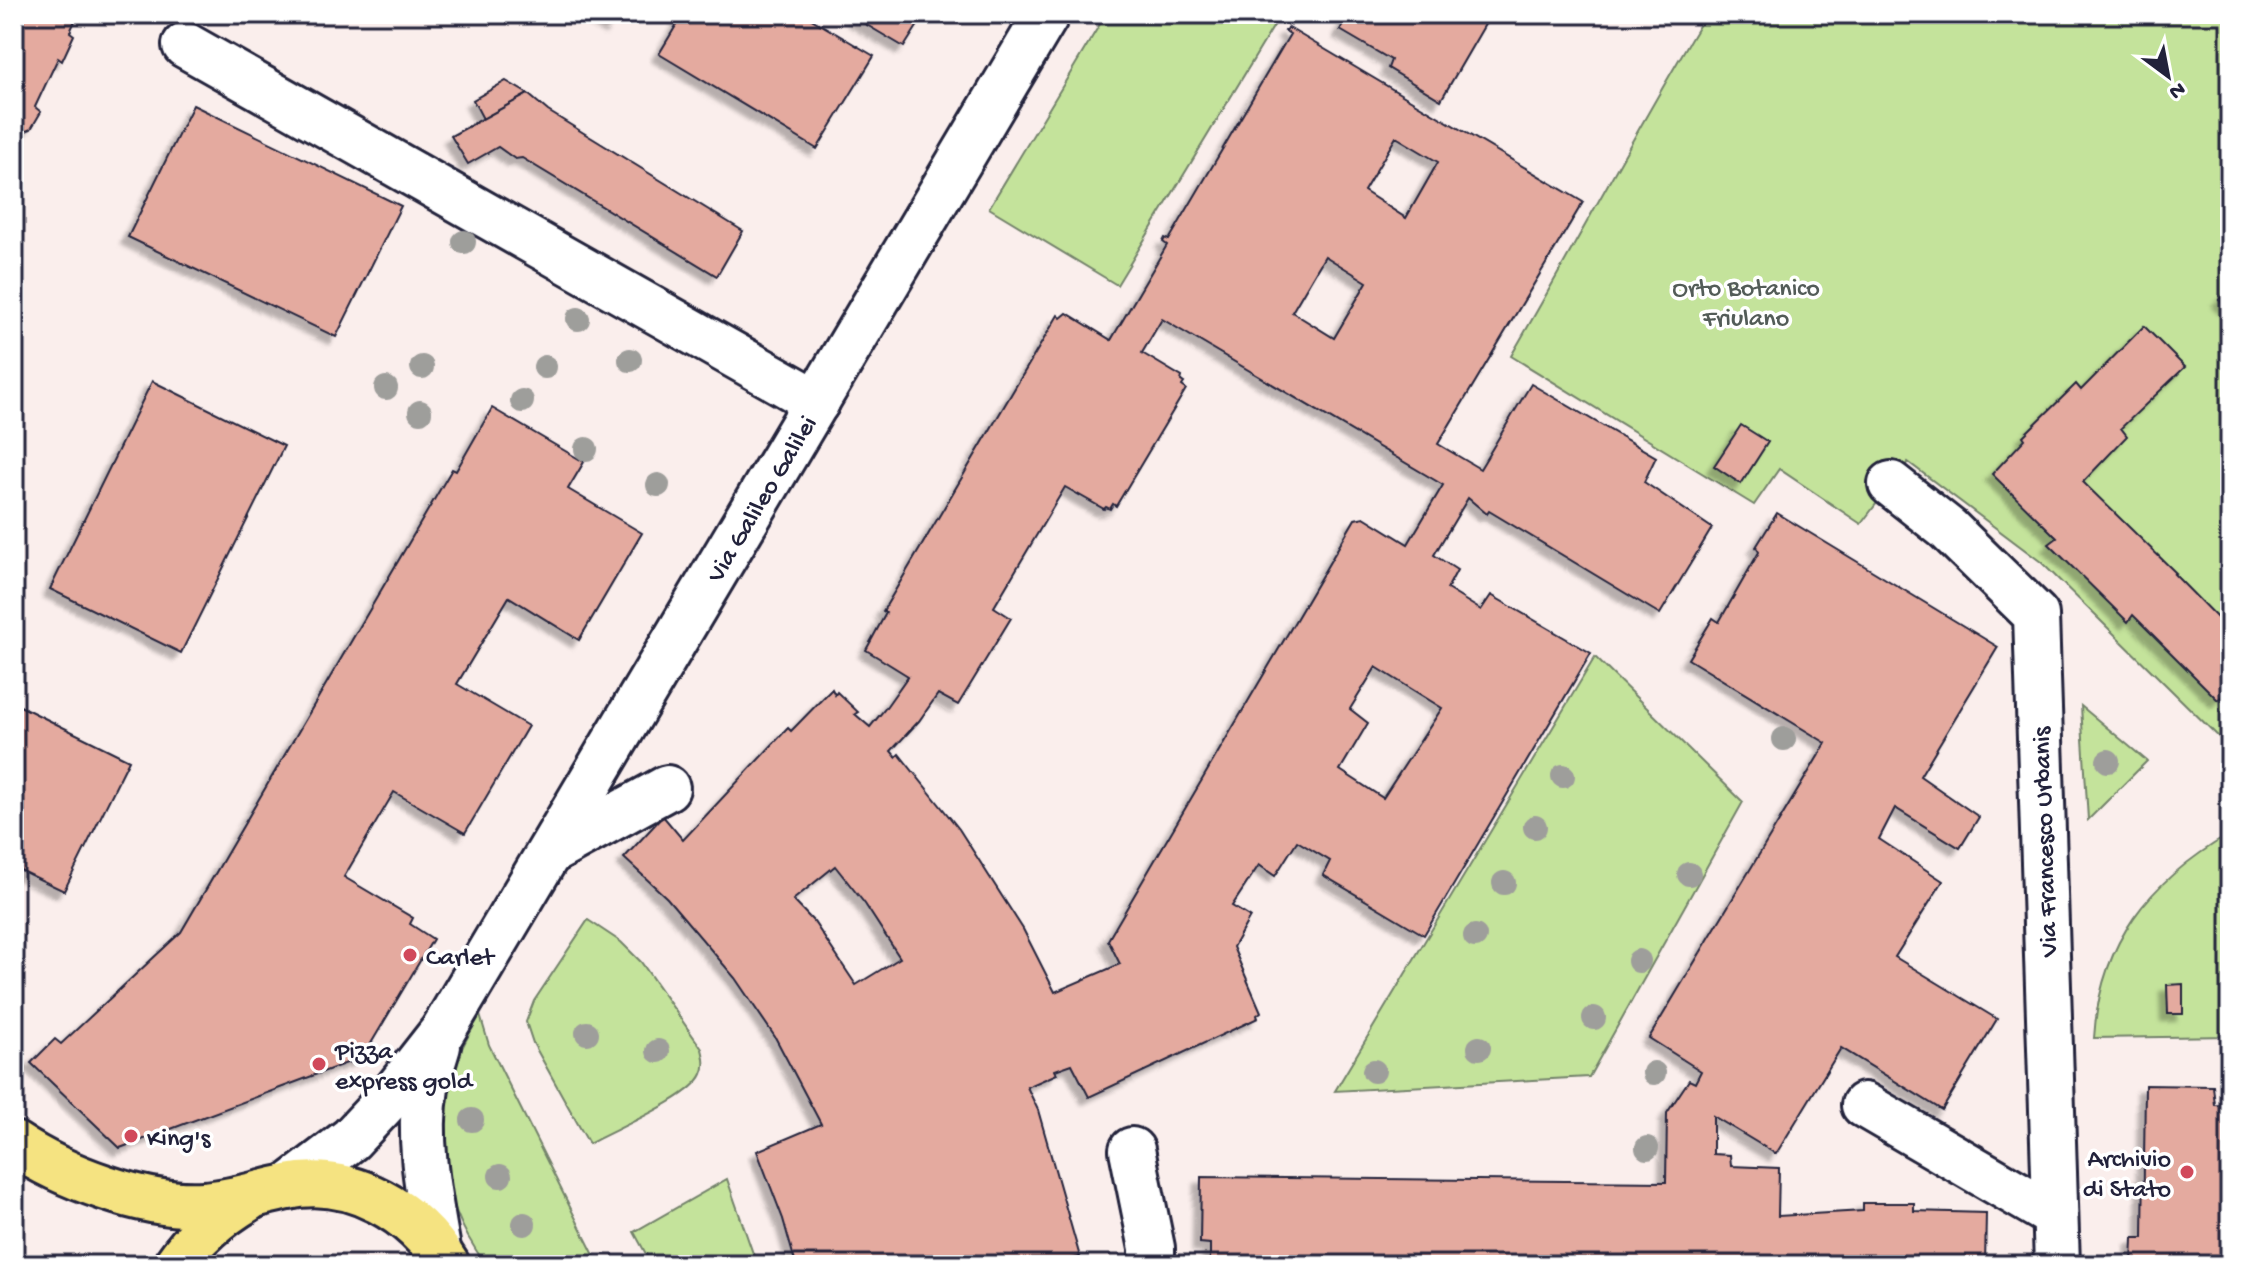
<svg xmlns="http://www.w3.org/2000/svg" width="2244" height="1279" viewBox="0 0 2244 1279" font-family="'Gochi Hand',sans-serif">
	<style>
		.green { fill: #c4e39b; stroke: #73826b; stroke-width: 2 }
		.building { fill: #e4aa9f; stroke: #22223b; stroke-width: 2; fill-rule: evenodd; filter: url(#shadow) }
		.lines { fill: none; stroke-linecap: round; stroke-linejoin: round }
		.minor-casing { stroke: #22223b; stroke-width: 50 }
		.major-casing { stroke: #22223b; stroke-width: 50 }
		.minor { stroke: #fff; stroke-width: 44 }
		.major { stroke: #f5e381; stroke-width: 44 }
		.tree { fill: #9e9e9b }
		.poi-dot { fill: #d1495b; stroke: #fff; stroke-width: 3 }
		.labels { text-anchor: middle; stroke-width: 7; stroke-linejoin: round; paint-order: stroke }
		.park-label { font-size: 26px; fill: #535c58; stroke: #fff }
		.street-label { font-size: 26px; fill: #22223b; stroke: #fff }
		.poi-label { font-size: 26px; fill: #22223b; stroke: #fff; text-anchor: start }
	</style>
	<defs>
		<filter id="shadow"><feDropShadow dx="-7" dy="7" stdDeviation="2" flood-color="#0004"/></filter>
	</defs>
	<rect width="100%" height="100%" fill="#faeeec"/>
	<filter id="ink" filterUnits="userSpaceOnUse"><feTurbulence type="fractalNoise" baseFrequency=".0125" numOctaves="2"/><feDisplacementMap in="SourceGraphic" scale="16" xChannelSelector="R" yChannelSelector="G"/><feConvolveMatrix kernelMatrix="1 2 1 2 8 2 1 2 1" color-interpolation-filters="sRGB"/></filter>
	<g filter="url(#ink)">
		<g class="green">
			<path d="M1106,14H1281L1117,285L989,208Z"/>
			<path d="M1706,14H2230V748L2041,562L1908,462L1861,524L1779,469L1754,505L1511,356C1577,243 1638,126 1706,14Z"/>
			<path d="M1595,657L1743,802L1589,1077L1335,1091Z"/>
			<path d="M2081,706L2147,761L2088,820Z"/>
			<path d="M2230,834V1036L2094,1038C2100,942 2149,881 2230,834Z"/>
			<path d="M588,920L621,942L641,962L702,1049C704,1057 706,1066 702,1074C692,1098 615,1129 589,1144L533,1043L526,1022L534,1001Z"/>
			<path d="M480,1015L489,1045L596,1259L594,1265H486C474,1248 463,1230 456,1211C439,1163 442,1101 460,1053C465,1040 473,1028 480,1015Z"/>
			<path d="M727,1179L757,1265H652L634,1232Z"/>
		</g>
		<g class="building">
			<path d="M14,14H78L70,32L74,35L62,61L58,58L35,107L41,112L31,129L14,136Z"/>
			<path d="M592,14H620L612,26Z"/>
			<path d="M683,14H803L874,56L817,149L659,54Z"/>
			<path d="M858,14H925L904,47L855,18Z"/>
			<path d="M1349,14H1491L1441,100L1388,68L1391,60L1340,30Z"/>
			<path d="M1289,28L1583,202L1438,444L1480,469L1531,384L1656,457L1644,482L1712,528L1660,614L1489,511L1487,514L1468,498L1434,555L1457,570L1447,589L1481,610L1491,595L1591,653L1424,935L1323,875L1330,861L1297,841L1275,876L1259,865L1232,906L1250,917L1233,947L1261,1012L1257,1015L1258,1018L1089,1097L1072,1064L1055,1070L1057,1074L1027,1087L1038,1110L1080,1257L1036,1265H796L783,1219L757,1151L821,1124L775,1037L735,978L667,898L624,858L663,816L683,840L788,728L791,731L832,689L835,695L837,692L858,712L855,714L870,727L884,710L908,676L866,650L886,613L883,611L1058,315L1061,318L1067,313L1111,340L1167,245L1163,242L1165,238L1169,240L1290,34L1285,31ZM1396,137L1438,162L1406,218L1364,191ZM1325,256L1367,282L1334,338L1292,312ZM1162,319L1443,485L1408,544L1364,517L1355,519L1108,940L1120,964L1055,992L1023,929L959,829L899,754L896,757L891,751L919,721L938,694L958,705L1011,618L994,607L1065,487L1104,509L1106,507L1110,509L1113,504L1116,506L1186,389L1182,386L1184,383L1181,381L1182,377L1142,353ZM1376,667L1442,708L1383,798L1340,770L1368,723L1350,709ZM835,866L865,904L900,958L856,985L814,922L793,900Z"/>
			<path d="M506,81L528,94L483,119L473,100Z"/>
			<path d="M528,94L548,111L743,231L717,276L522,158L515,159L498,147L468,164L451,136Z"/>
			<path d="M193,105L401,206L336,337L128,237Z"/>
			<path d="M2230,289V310L2219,300Z"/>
			<path d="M2144,326L2185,367L2121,428L2127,436L2083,482L2176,573L2174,574L2230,631V688L2218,700L2133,615L2128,622L2049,544L2057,538L1992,474L2025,439L2023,436L2076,384L2081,390Z"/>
			<path d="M152,381L284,446L181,653L50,589Z"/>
			<path d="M492,408L584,462L568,489L642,533L579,640L509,597L457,684L528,726L465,833L394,792L344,877L413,918L410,924L433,939L363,1057L120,1148L31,1063L55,1039L61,1044L181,932L452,469L456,471Z"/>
			<path d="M1741,425L1768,442L1741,484L1714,466Z"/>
			<path d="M1777,513L1998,647L1920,776L1979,817L1960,848L1895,808L1879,839L1943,881L1895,957L1997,1019L1942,1110L1841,1048L1776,1154L1713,1116V1154L1730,1155L1731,1166L1779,1168L1778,1216L1863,1211V1203H1914V1211L1986,1213L1985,1265H1210V1244L1200,1243L1201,1177L1666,1182L1667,1113L1689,1080L1695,1083L1701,1071L1649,1038L1826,743L1688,659L1713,618L1719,622L1759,552L1756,547Z"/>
			<path d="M14,703L129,760L64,891L14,867Z"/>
			<path d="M2183,984V1014H2168L2167,985Z"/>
			<path d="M2145,1085L2213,1086L2215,1105L2230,1106V1265H2132L2133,1238H2143Z"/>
		</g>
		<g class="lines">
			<defs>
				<g id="minor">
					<path d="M185,45L817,402"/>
					<path d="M1891,484L1948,529L2036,615L2057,1265"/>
					<path d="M552,851L667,788"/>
					<path d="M438,1046C434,1060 429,1074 426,1088C417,1141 429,1198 438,1249"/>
					<path d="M1864,1105L2055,1216"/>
					<path d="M1132,1150L1152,1248V1265"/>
					<path d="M288,1187L351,1139L395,1092L442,1032L1047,14"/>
				</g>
				<g id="major">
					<path d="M14,1144C62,1176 145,1208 204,1204C233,1202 259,1193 287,1187C352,1174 415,1212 447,1265"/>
					<path d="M176,1265C196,1236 218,1217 248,1199"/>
				</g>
			</defs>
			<use href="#minor" class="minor-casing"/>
			<use href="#major" class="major-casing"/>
			<use href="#minor" class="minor"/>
			<use href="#major" class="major"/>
		</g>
		<g class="tree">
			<circle cx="464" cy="242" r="12"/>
			<circle cx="578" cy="319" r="12"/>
			<circle cx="630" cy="360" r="12"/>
			<circle cx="422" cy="367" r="12"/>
			<circle cx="545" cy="367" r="12"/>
			<circle cx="386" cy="388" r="12"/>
			<circle cx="522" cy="401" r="12"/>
			<circle cx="420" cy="412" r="12"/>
			<circle cx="586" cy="449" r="12"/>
			<circle cx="658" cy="485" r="12"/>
			<circle cx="1784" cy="739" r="12"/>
			<circle cx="2108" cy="761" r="12"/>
			<circle cx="1563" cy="776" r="12"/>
			<circle cx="1535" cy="827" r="12"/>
			<circle cx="1689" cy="874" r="12"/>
			<circle cx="1504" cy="883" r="12"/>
			<circle cx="1475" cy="936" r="12"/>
			<circle cx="1639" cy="961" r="12"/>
			<circle cx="1594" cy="1018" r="12"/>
			<circle cx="587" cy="1033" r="12"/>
			<circle cx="1479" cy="1048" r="12"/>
			<circle cx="658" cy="1051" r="12"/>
			<circle cx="1374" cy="1071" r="12"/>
			<circle cx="1654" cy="1073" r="12"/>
			<circle cx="472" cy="1120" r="12"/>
			<circle cx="1647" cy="1148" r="12"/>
			<circle cx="500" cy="1176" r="12"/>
			<circle cx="524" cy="1224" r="12"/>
		</g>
	</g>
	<g class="poi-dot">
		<circle cx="410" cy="955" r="8"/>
		<circle cx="319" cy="1064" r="8"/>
		<circle cx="131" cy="1136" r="8"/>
		<circle cx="2187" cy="1172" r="8"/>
	</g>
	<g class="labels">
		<g class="park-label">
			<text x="1746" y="295">Orto Botanico<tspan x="1746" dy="30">Friulano</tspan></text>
		</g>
		<g class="street-label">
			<text transform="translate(760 498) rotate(-59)" y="9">Via Galileo Galilei</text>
			<text transform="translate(2043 842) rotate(-92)" y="9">Via Francesco Urbanis</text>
		</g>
		<g class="poi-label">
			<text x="426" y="964">Carlet</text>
			<text x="335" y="1058">Pizza<tspan x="335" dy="30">express gold</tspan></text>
			<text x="147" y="1145">King's</text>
			<text x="2171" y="1166" text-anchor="end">Archivio<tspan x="2171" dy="30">di Stato</tspan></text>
		</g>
	</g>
	<rect width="2244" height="1279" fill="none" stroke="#fff" stroke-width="48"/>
	<rect x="24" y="24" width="2196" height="1231" fill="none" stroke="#22223b" stroke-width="3" filter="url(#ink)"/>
	<g transform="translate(2168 76) rotate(148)" stroke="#ffffff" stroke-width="6" paint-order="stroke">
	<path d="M0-6L14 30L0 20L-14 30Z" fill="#22223b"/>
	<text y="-12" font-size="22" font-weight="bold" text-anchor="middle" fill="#22223b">N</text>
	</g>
</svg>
